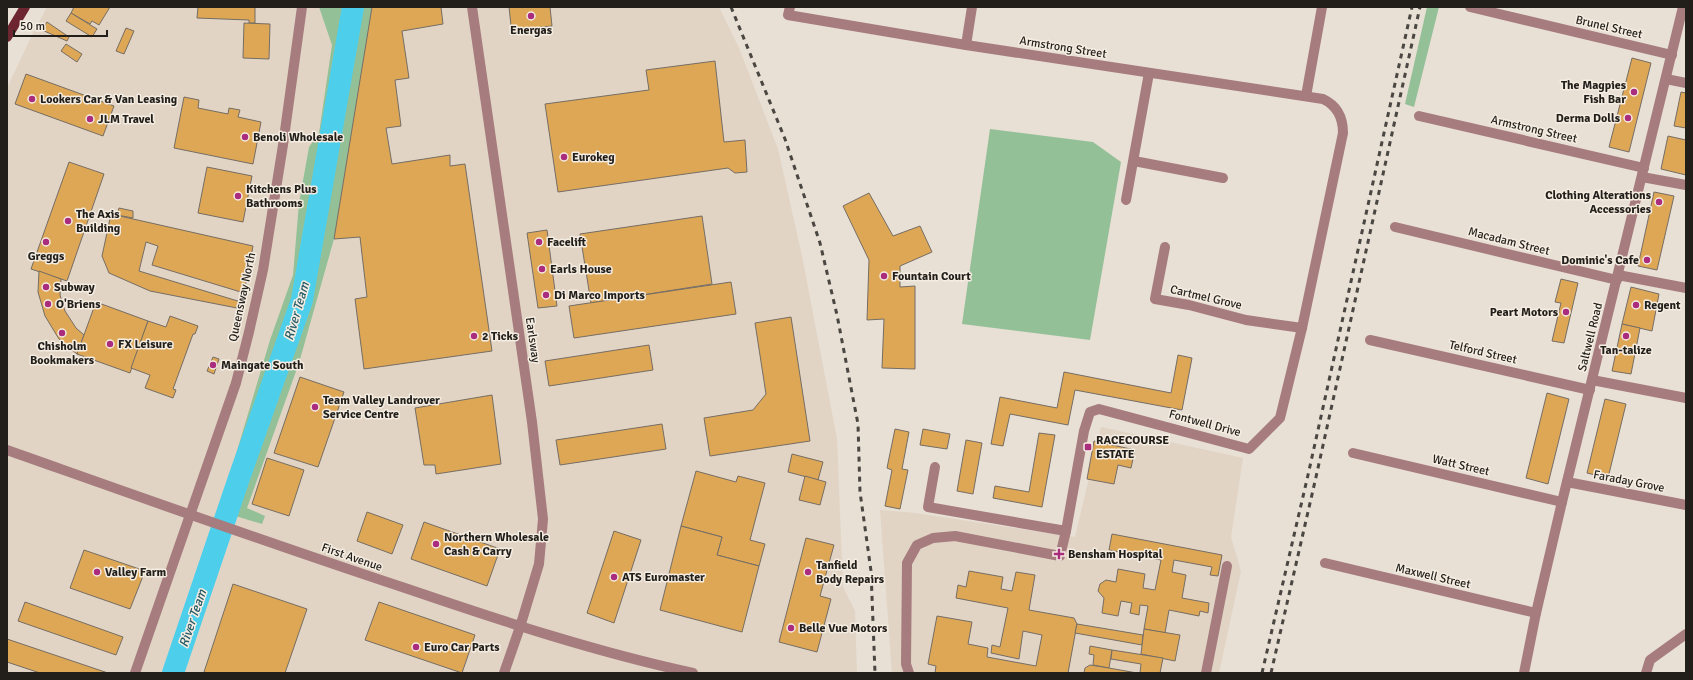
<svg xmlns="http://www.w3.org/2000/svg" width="1693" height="680" viewBox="0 0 1693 680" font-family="Signika,sans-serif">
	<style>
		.built { fill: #e1d4c4 }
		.green { fill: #94c097 }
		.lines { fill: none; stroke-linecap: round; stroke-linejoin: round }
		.river { stroke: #4dcfec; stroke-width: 22 }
		.building { fill: #dea755; stroke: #756d64 }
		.minor { stroke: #a67c7e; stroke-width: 10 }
		.major { stroke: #6d262f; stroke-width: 10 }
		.rail { stroke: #4a4641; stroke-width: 3; stroke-dasharray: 5 5; stroke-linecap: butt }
		.poi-dot { fill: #aa2c7d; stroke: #f5ede2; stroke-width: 1.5 }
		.labels { text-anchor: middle; stroke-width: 3; stroke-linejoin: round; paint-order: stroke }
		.street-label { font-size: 12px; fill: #221f1b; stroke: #f5ede2 }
		.poi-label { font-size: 12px; font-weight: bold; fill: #221f1b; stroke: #f5ede2; text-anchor: start }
		.water-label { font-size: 13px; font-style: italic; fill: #255a67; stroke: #f5ede2 }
	</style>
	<rect width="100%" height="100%" fill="#e8dfd5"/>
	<g class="built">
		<path d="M47,7H719L739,48L778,149L802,256L837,439L843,587L855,611L857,673H7V88L32,35Z"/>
		<path d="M1101,427L1243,458L1231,537L1241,571L1219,673H892L880,510L915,513L1075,537Z"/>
	</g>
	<g class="green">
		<path d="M319,7H372L334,239L299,363L247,508L265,516L262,524L219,511L270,340L293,275L299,203L309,147L319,133L332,45Z"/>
		<path d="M1427,7H1439L1414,107L1405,104Z"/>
		<path d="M990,129L1093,142L1121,162L1090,340L962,324Z"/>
	</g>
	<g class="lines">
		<path class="river" d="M173,673L239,478L302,300L353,7"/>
	</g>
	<g class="building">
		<path d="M74,7H110L99,25L92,21L90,24L71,13Z"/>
		<path d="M198,7H255V23H249V20L197,18Z"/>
		<path d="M372,7H441L443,24L402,31L409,78L395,80L401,126L386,128L392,164L450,155V166L465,164L492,351L364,369L355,299L367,297L360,237L334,239Z"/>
		<path d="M509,7H550L552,26L525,29L526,34L512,35Z"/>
		<path d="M71,13L97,29L92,37L66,21Z"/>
		<path d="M47,22L69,37L67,41L42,30Z"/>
		<path d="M244,23L270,24L269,59L243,58Z"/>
		<path d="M126,28L134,31L124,54L116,51Z"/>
		<path d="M66,44L82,54L77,62L61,51Z"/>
		<path d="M1632,58L1651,63L1629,152L1609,147Z"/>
		<path d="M715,61L724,142L745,140L747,172L735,173L728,168L558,192L545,104L649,90L646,70Z"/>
		<path d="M26,74L114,106L103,136L15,104Z"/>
		<path d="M1681,92L1686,93V128L1674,126Z"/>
		<path d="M184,97L199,100L198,108L228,114L229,108L240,110L238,117L261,122L253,164L174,148Z"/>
		<path d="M1668,136L1686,140V175L1661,169Z"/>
		<path d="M69,162L104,174L67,281L31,269Z"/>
		<path d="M207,167L252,176L243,222L198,213Z"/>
		<path d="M1654,192L1674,196L1657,270L1638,266Z"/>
		<path d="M869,193L893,236L920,226L932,252L900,266V287L915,286V369L882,368L884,319L867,320L869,260L843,206Z"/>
		<path d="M119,208L133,211V218L117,215Z"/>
		<path d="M111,214L253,246L244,293L152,265L158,246L146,242L139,271L241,302L237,308L150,291L109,273L102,256Z"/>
		<path d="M702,216L712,284L591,303L580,234Z"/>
		<path d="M547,230L557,306L538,308L527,233Z"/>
		<path d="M39,271L61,279L60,295L65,311L76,328L84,335L77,354L59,339L45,316L38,292Z"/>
		<path d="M1561,279L1578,283L1564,343L1552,341L1561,303L1555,302Z"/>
		<path d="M731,282L736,314L574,338L569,306Z"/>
		<path d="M1631,287L1659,294L1652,331L1622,324Z"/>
		<path d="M96,302L148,321L130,373L77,354Z"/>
		<path d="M170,316L198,326L195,334H193L173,389L176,390L173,398L145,388L150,375L131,368L148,321L166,327Z"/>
		<path d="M791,317L810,441L710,456L704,418L753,410L766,394L755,323Z"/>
		<path d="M1622,324L1640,328L1631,374L1612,371Z"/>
		<path d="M649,345L653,370L549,386L545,361Z"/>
		<path d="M1178,355L1192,358L1182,410L1075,390L1068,425L1010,414L1003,446L991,444L1000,397L1057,408L1064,372L1171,393Z"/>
		<path d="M213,357L219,359L214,374L207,371Z"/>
		<path d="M300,377L344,392L318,467L274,453Z"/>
		<path d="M1547,393L1569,399L1548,484L1526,478Z"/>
		<path d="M492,395L501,464L436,474L435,465H424L415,408Z"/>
		<path d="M1605,399L1626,404L1608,478L1587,473Z"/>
		<path d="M662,424L666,449L560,465L556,440Z"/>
		<path d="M895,429L909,432L902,469L908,470L900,509L885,506L892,470L887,468Z"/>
		<path d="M923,429L950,434L947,449L920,445Z"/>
		<path d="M1039,433L1055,435L1042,507L993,498L995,486L1029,492Z"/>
		<path d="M966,440L982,443L973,494L957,491Z"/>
		<path d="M1094,441L1135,450L1131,468L1118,465L1114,484L1087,479Z"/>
		<path d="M792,454L823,462L818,480L788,472Z"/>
		<path d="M267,458L304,470L289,516L252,504Z"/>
		<path d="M696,471L736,482L738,476L765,483L750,540L765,544L759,566L717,555L722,537L681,526Z"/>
		<path d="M805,476L826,482L820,505L799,500Z"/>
		<path d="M367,512L403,525L392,554L357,541Z"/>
		<path d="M424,522L500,549L487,586L411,559Z"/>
		<path d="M681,526L722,537L717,555L759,566L742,632L660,610Z"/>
		<path d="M614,531L641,540L614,623L587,613Z"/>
		<path d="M1112,534L1222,555L1218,576L1210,575L1212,567L1174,560L1172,572L1186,575L1182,598L1209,603L1208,613L1200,611L1199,616L1169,610L1165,633L1144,629L1148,606L1140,605L1139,615L1130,613L1132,603L1121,601L1118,616L1102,613L1104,598L1098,591L1100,584L1106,580L1116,582L1118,569L1145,574L1143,588L1155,590L1161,560L1109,550Z"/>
		<path d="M806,538L834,545L820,596L831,599L817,652L779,642Z"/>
		<path d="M84,550L145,571L130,609L70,588Z"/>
		<path d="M969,571L1003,577L1001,589L1012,591L1016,572L1035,575L1029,610L1074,618L1077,624L1068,673H935L936,666L928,664L937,616L972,622L968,644L988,648L987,657L1036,666L1042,635L1023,631L1019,659L991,653L992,645L1000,647L1008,608L956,598L958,585L966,587Z"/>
		<path d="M233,584L307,609L285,673H208L204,672Z"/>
		<path d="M25,602L123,637L116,655L18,621Z"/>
		<path d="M379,602L475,635L462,673L365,640Z"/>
		<path d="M1077,624L1143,635L1142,645L1075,633Z"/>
		<path d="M1144,629L1180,635L1175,661L1141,654Z"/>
		<path d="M7,639L108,673H40L7,662Z"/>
		<path d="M1090,646L1112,650L1109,668L1093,665L1094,655L1089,654Z"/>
		<path d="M1112,650L1163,658L1160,673H1140L1141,664L1111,659Z"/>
		<path d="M1090,665L1109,668L1137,673H1084L1085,668Z"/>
	</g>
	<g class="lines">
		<g class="minor">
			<path d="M472,7L532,422L543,519L539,564L520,627L504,673"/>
			<path d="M790,7L788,15L966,45L1323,99C1338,106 1343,118 1343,133L1302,328L1280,418L1249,449L1099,409L1090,412L1084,431L1066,531L928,507L935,467"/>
			<path d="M1470,7L1672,55"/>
			<path d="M966,45L972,7"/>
			<path d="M1666,79L1686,83"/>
			<path d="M1306,96L1322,7"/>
			<path d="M1419,116L1644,168"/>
			<path d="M1134,161L1223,178"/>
			<path d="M1642,177L1686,185"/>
			<path d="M1126,200L1149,73"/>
			<path d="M1395,227L1617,280"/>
			<path d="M1165,247L1155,299L1189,305L1246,320L1302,328"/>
			<path d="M1618,275L1686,288"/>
			<path d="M1370,340L1590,390"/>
			<path d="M1592,380L1686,398"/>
			<path d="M7,450C140,497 274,545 408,589C502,621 596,652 693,673"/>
			<path d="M1353,453L1562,502"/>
			<path d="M1567,482L1686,505"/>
			<path d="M1325,563L1536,613"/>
			<path d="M135,673L236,383L249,332L263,270L283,145L302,7"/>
			<path d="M909,673L906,664L907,563L917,545L933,538L955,536L1060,556L1066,531"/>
			<path d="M1206,673L1227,566"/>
			<path d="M1524,673L1536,613L1562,502L1683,7"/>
			<path d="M1646,673L1650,660L1686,634"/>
		</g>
		<path class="major" d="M7,37L25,7"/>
		<g class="rail">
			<path d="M731,7L785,139L820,243L837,315L858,424L860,492L871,571L875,673"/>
			<path d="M1262,673L1308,475L1412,7"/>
			<path d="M1271,673L1316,477L1420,7"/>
		</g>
	</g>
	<g class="poi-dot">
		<circle cx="531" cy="16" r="4"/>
		<circle cx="1634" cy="92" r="4"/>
		<circle cx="32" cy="99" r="4"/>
		<circle cx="1628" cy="118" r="4"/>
		<circle cx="90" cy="119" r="4"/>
		<circle cx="245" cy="137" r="4"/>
		<circle cx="564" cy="157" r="4"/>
		<circle cx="238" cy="196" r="4"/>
		<circle cx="1659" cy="202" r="4"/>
		<circle cx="68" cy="221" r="4"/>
		<circle cx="46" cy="242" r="4"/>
		<circle cx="539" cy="242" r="4"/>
		<circle cx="1647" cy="260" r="4"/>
		<circle cx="542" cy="269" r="4"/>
		<circle cx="884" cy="276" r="4"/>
		<circle cx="46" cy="287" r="4"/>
		<circle cx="546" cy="295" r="4"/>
		<circle cx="48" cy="304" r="4"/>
		<circle cx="1636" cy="305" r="4"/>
		<circle cx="1566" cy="312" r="4"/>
		<circle cx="62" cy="333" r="4"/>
		<circle cx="474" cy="336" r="4"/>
		<circle cx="1626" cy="336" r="4"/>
		<circle cx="110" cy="344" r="4"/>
		<circle cx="213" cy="365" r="4"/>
		<circle cx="315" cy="407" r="4"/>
		<rect x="1084" y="443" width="8" height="8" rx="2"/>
		<circle cx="436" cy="544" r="4"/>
		<path d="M1057 548h4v4h4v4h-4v4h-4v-4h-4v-4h4z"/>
		<circle cx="97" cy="572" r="4"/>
		<circle cx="808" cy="572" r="4"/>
		<circle cx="614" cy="577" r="4"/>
		<circle cx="791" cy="628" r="4"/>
		<circle cx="416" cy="647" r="4"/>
	</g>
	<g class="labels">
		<g class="street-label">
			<text transform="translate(1609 27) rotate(13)" y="4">Brunel Street</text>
			<text transform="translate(1063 47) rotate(9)" y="4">Armstrong Street</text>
			<text transform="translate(1534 129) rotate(13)" y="4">Armstrong Street</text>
			<text transform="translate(1509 241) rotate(14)" y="4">Macadam Street</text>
			<text transform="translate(242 297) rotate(-78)" y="4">Queensway North</text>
			<text transform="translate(1206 297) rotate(13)" y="4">Cartmel Grove</text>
			<text transform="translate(1590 337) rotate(-76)" y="4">Saltwell Road</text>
			<text transform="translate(533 340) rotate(82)" y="4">Earlsway</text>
			<text transform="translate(1483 352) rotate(13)" y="4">Telford Street</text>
			<text transform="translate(1205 423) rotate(15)" y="4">Fontwell Drive</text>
			<text transform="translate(1461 465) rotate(13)" y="4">Watt Street</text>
			<text transform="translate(1629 481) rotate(11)" y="4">Faraday Grove</text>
			<text transform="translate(352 557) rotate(19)" y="4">First Avenue</text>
			<text transform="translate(1433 576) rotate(13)" y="4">Maxwell Street</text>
		</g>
		<g class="poi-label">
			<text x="531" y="34" text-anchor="middle">Energas</text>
			<text x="1626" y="89" text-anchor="end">The Magpies<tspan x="1626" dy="14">Fish Bar</tspan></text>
			<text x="40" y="103">Lookers Car &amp; Van Leasing</text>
			<text x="1620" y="122" text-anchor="end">Derma Dolls</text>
			<text x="98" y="123">JLM Travel</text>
			<text x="253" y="141">Benoli Wholesale</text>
			<text x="572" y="161">Eurokeg</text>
			<text x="246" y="193">Kitchens Plus<tspan x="246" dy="14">Bathrooms</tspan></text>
			<text x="1651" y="199" text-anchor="end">Clothing Alterations<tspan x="1651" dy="14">Accessories</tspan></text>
			<text x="76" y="218">The Axis<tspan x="76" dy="14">Building</tspan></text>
			<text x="547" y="246">Facelift</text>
			<text x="46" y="260" text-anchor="middle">Greggs</text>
			<text x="1639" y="264" text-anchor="end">Dominic's Cafe</text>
			<text x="550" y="273">Earls House</text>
			<text x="892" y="280">Fountain Court</text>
			<text x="54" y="291">Subway</text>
			<text x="554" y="299">Di Marco Imports</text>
			<text x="56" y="308">O'Briens</text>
			<text x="1644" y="309">Regent</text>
			<text x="1558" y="316" text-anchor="end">Peart Motors</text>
			<text x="482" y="340">2 Ticks</text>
			<text x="118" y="348">FX Leisure</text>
			<text x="62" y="350" text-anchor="middle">Chisholm<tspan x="62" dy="14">Bookmakers</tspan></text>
			<text x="1626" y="354" text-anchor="middle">Tan-talize</text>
			<text x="221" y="369">Maingate South</text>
			<text x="323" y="404">Team Valley Landrover<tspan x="323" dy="14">Service Centre</tspan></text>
			<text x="1096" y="444">RACECOURSE<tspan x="1096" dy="14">ESTATE</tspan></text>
			<text x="444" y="541">Northern Wholesale<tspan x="444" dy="14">Cash &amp; Carry</tspan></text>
			<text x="1068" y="558">Bensham Hospital</text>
			<text x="816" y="569">Tanfield<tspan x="816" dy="14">Body Repairs</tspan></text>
			<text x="105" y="576">Valley Farm</text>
			<text x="622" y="581">ATS Euromaster</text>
			<text x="799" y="632">Belle Vue Motors</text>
			<text x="424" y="651">Euro Car Parts</text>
		</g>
		<g class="water-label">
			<text transform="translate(296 311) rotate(-74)" y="5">River Team</text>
			<text transform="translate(192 618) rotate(-71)" y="5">River Team</text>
		</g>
	</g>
	<rect width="1693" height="680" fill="none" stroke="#221f1b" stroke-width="16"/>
	<path d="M14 30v6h93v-6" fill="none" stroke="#221f1b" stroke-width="2"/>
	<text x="20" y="30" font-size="12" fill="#221f1b" stroke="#f5ede2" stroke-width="3" paint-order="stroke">50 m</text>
</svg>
